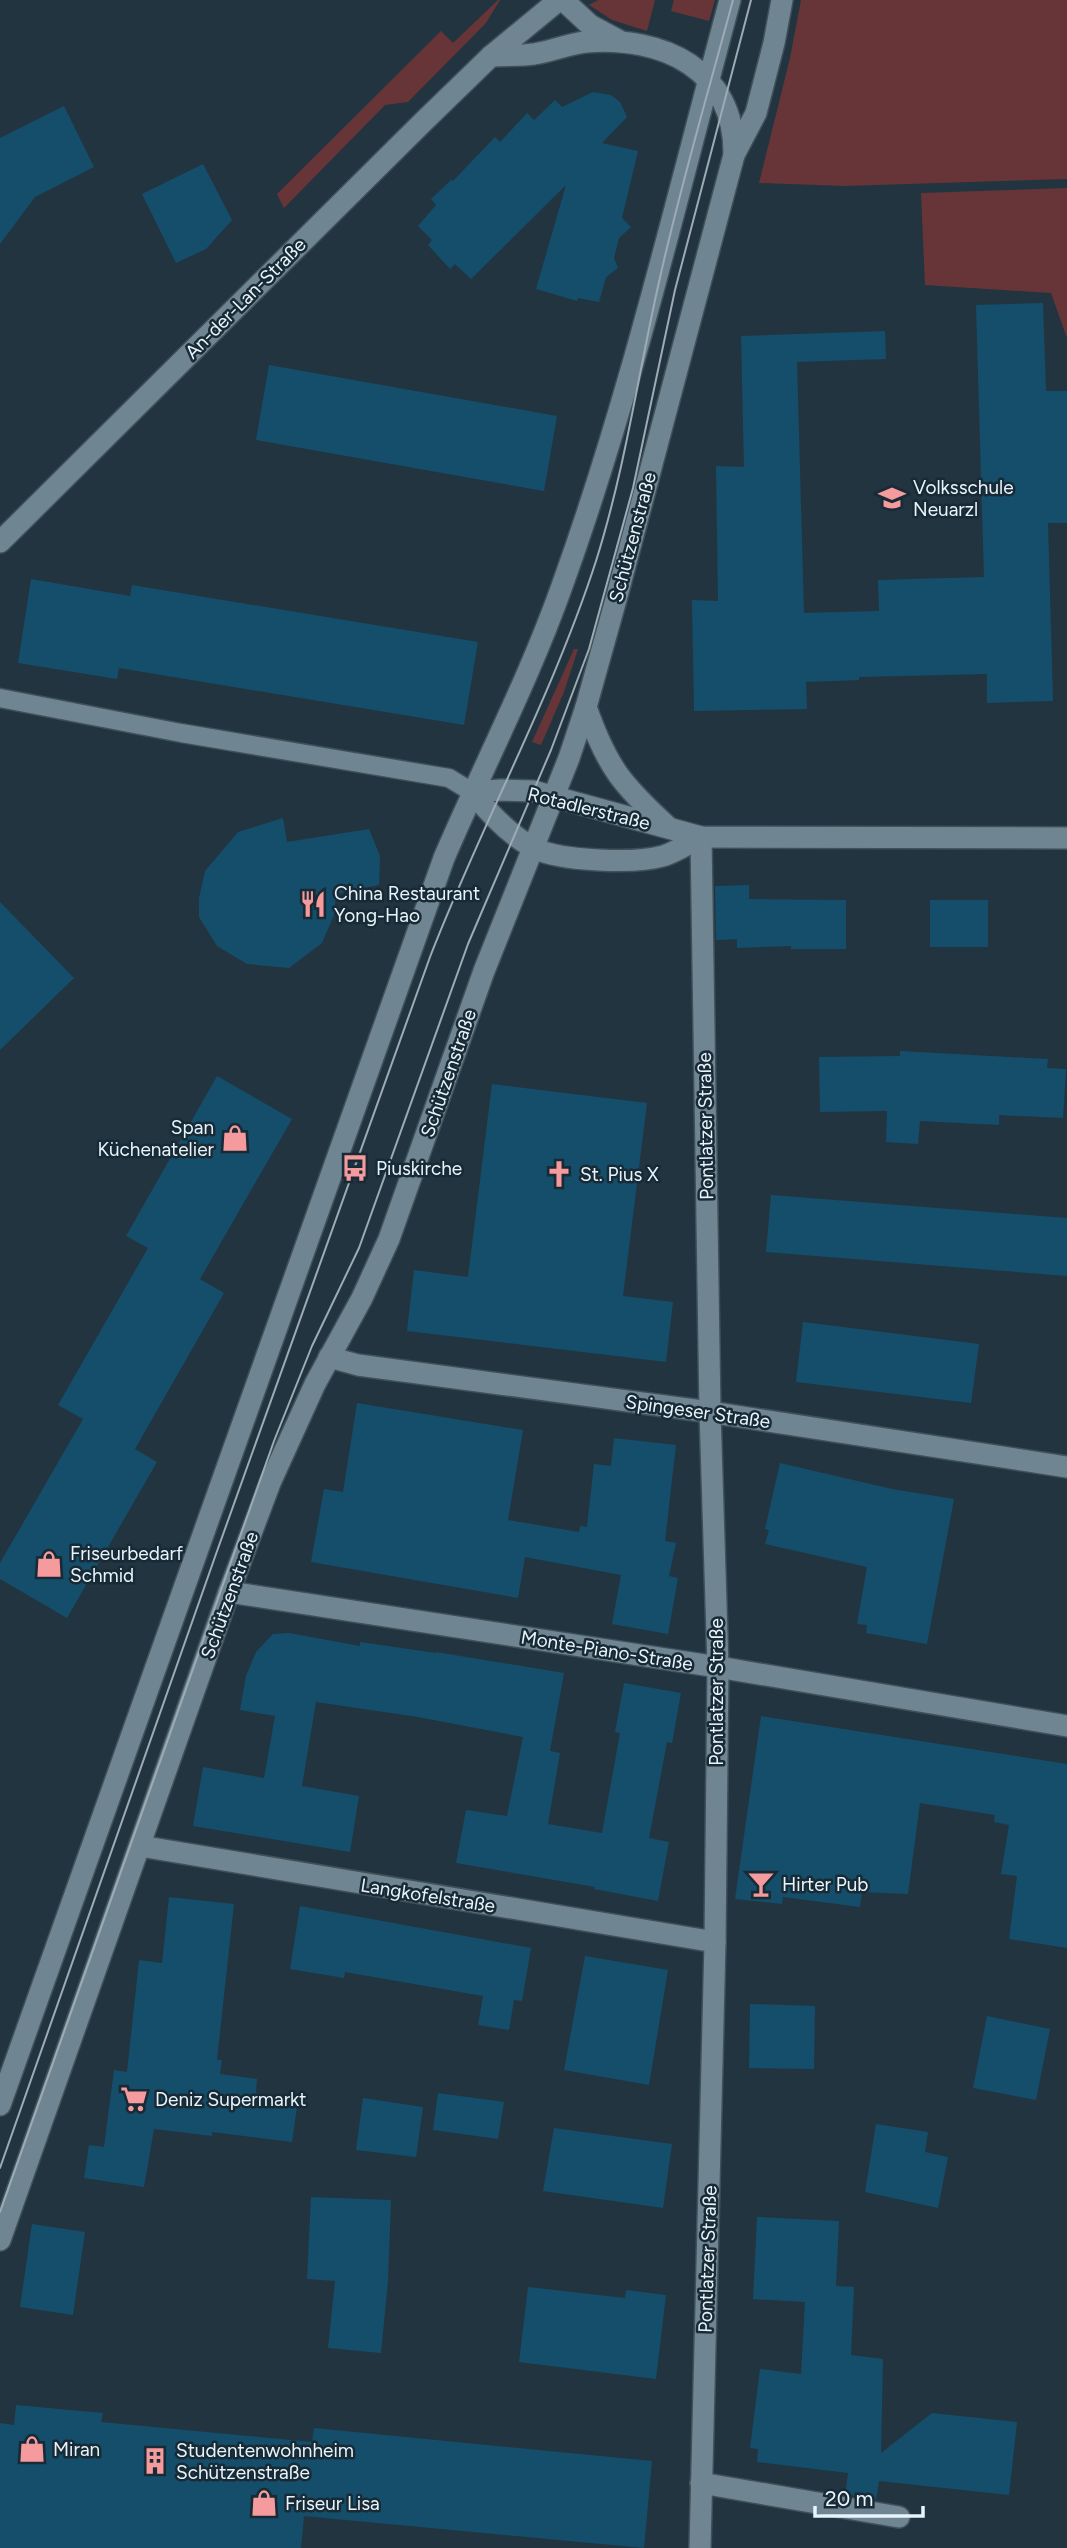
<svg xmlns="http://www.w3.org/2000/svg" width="1067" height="2548" viewBox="0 0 1067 2548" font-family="Figtree,sans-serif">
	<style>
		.green { fill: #673537 }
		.building { fill: #154e6b }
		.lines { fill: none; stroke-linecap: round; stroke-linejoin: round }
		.lane-casing { stroke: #3f5059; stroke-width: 21 }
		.street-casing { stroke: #3f5059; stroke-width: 24 }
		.secondary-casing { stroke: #3f5059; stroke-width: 24 }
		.lane { stroke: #708592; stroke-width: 18 }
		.street { stroke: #708592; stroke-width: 21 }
		.secondary { stroke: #708592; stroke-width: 21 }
		.tram { stroke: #9dabb4; stroke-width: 2 }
		.labels { text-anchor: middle; stroke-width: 5; stroke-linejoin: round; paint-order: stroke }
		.street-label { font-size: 19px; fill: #e8f4fb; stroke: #182a35 }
		.poi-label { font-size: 19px; fill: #e8f4fb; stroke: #182a35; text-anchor: start }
	</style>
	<rect width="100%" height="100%" fill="#223440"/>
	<g class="green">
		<path d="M498,0H500L486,23L408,102L385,105L284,208L277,194L441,31L453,43Z"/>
		<path d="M598,0H655L647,31L612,20L589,5Z"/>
		<path d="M674,0H715L709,21L671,11Z"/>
		<path d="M801,0H1067V179L844,186L759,183L790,58Z"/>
		<path d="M1067,188V338L1051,293L925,285L921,193Z"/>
		<path d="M574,649H578L564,692L541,745L532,742Z"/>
	</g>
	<g class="building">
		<path d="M593,92L611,95L620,102L627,117L602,143L638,151L622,218L631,227L619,238L614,258L618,268L606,277L599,302L578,298L577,301L536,289L566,185L471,279L455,264L450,269L428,245L432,240L418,226L436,205L431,199L451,180L453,181L495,137L500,142L527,113L534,120L555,100L562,107Z"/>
		<path d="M64,106L94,167L35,197L0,244V138Z"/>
		<path d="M203,164L232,220L206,249L176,263L142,194Z"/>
		<path d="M1043,303L1046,391H1067V523H1048L1053,701L987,703V674L859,677V680L806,682L807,709L694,711L692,600L718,601L716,466L744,467L741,336L885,331L886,359L797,362L804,613L879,611L878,580L984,577L976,305Z"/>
		<path d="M269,365L557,416L544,491L256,440Z"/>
		<path d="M31,579L130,596L132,585L478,642L464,725L119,668L117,679L18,663Z"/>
		<path d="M283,818L287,842L369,829L380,856L379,885L336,894L334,915L322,943L289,968L247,964L217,946L199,917V898L205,871L238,832Z"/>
		<path d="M749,885V899L846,900V949H791V946L737,948V939L716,940L715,886Z"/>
		<rect x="930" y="900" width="58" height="47"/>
		<path d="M0,902L74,978L0,1050Z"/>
		<path d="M900,1051L1048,1059L1047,1068L1066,1069L1063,1118L999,1115V1125L920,1121L918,1144L886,1142L887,1111L820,1112L819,1057L900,1056Z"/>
		<path d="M217,1076L292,1119L200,1279L224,1293L135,1449L157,1462L67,1618L0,1579V1563L83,1419L58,1405L148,1248L126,1236Z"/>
		<path d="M492,1084L647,1103L623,1296L673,1302L666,1362L407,1331L414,1270L468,1277Z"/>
		<path d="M771,1195L1067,1218V1276L766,1252Z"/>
		<path d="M803,1322L979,1344L971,1403L796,1382Z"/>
		<path d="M357,1403L523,1430L508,1520L579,1532L580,1526L587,1527L594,1464L611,1466L614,1438L676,1445L665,1541L676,1543L669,1576L678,1578L668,1634L612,1624L621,1575L525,1557L518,1598L311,1562L324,1489L343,1492Z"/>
		<path d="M780,1463L892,1489L954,1499L927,1644L866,1633L867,1625L857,1624L867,1567L765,1544L769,1530L765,1529Z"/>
		<path d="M289,1633L360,1646V1642L436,1653V1652L564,1673L550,1751L560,1753L548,1824L602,1833L620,1733L615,1732L624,1683L681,1693L672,1743L667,1742L649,1838L669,1842L658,1901L594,1889L595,1887L456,1863L466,1810L507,1816L523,1737L418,1717L316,1702L302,1786L359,1796L350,1852L193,1826L203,1767L264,1778L275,1716L240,1710L246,1676L256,1652L273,1634Z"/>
		<path d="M761,1716L1067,1764V1948L1009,1939L1017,1876L1001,1874L1009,1825L994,1822L995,1815L920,1803L908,1894L862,1892L860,1907L783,1897L782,1904L735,1899Z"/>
		<path d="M169,1897L234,1904L217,2060H222L220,2074L257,2079L256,2093L298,2099L292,2142L212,2132V2136L154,2129L144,2187L84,2178L89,2145L104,2147L114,2070L127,2072L139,1960L162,1963Z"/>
		<path d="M300,1906L531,1948L522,2001L514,2000L509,2030L478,2025L483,1996L345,1972L344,1978L290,1969Z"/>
		<path d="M585,1956L668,1970L649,2085L564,2070Z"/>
		<path d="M750,2004L815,2006L814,2069L749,2068Z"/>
		<path d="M987,2016L1050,2029L1036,2100L973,2088Z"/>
		<path d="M438,2093L504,2102L498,2139L433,2130Z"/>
		<path d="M363,2098L423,2107L416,2157L356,2150Z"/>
		<path d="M876,2124L928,2132L925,2152L948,2157L938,2208L865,2192Z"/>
		<path d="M554,2128L672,2144L663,2208L543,2191Z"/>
		<path d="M311,2197L391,2200L388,2281L381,2353L328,2348L335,2281L307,2279Z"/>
		<path d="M757,2217L839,2221L836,2286L854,2287L851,2355L883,2359L881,2453L932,2413L1017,2422L1009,2495L879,2481L876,2500L845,2494L848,2473L757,2462L758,2449L750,2448L760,2369L801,2374L805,2302L753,2299Z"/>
		<path d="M32,2224L85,2232L73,2315L20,2307Z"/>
		<path d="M528,2287L625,2298L626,2290L666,2295L656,2379L519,2362Z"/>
		<path d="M16,2405L103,2413L101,2422L312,2442L314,2428L652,2461L644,2548L304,2516L301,2548H0V2423L14,2425Z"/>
	</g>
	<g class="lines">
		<defs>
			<path id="lane" d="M0,698L181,733L449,778L472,792"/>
			<g id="street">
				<path d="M563,0L590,25L618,40"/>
				<path d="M491,56C505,55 520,56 534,54C552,51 568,44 586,42C663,36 735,69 734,155"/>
				<path d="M0,542L423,122L491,56L559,0"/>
				<path d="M586,707C607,767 622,785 668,827"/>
				<path d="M472,792L501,790L533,791L701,837L1067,838"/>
				<path d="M472,792C489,813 511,837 536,849C562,861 635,864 663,856C676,852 689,843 701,837"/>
				<path d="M329,1357L358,1365L710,1412L1067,1467"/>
				<path d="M229,1592L718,1667L1067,1726"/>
				<path d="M140,1846L715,1942"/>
				<path d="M701,2483L899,2517"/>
				<path d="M700,2548L715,1942L718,1667L710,1412L701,837"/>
			</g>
			<g id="secondary">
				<path d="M0,2105L444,858C483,767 529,679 562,586C631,395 677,196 730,0"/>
				<path d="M0,2240L229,1592L270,1483L315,1384L362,1298L389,1239L484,971L569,758L586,707L617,596L734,155L756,113L774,43L782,0"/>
			</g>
		</defs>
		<use href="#lane" class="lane-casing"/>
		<use href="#street" class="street-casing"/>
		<use href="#secondary" class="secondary-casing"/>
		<use href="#lane" class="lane"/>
		<use href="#street" class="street"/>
		<use href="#secondary" class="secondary"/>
		<g class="tram">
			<path d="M0,2168L216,1554L430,957C482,823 552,697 596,561C625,469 638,375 659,282C680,187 708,93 733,0"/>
			<path d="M0,2212L274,1441L312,1346L359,1248L468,944L551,750L589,649L633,488L675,290L751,0"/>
		</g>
	</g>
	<defs>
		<symbol id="school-bare" viewBox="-9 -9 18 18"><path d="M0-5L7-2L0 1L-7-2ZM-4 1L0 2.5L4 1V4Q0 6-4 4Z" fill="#f59b9d" stroke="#182a35" stroke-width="2.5" paint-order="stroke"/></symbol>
		<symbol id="restaurant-bare" viewBox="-9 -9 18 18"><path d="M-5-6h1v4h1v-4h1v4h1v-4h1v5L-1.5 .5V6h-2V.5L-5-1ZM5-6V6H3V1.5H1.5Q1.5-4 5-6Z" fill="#f59b9d" stroke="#182a35" stroke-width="2.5" paint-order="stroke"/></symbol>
		<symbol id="shop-bare" viewBox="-9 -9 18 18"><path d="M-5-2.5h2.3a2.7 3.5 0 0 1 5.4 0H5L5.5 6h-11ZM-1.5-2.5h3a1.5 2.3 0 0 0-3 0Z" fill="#f59b9d" stroke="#182a35" stroke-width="2.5" paint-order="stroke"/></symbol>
		<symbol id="bus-bare" viewBox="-9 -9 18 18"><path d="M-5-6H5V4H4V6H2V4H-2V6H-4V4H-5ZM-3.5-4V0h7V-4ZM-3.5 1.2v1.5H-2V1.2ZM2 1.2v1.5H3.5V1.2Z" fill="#f59b9d" stroke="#182a35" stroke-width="2.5" paint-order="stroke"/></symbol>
		<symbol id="church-bare" viewBox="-9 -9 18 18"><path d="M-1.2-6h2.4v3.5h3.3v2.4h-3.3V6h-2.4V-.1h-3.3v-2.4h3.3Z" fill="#f59b9d" stroke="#182a35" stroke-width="2.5" paint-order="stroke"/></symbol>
		<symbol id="bar-bare" viewBox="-9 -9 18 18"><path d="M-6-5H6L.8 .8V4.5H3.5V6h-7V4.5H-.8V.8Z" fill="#f59b9d" stroke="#182a35" stroke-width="2.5" paint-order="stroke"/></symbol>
		<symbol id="supermarket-bare" viewBox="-9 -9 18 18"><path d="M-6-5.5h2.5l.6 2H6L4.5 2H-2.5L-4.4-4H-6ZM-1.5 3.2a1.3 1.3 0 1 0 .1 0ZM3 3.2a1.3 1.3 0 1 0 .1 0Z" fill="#f59b9d" stroke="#182a35" stroke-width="2.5" paint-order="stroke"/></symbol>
		<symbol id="building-bare" viewBox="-9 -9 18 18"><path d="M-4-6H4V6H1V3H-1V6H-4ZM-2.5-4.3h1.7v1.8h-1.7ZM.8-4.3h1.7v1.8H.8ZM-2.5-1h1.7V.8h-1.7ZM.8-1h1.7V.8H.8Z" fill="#f59b9d" stroke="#182a35" stroke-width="2.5" paint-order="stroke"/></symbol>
	</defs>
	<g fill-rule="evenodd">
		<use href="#school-bare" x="873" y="479" width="38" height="38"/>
		<use href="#restaurant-bare" x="294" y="885" width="38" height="38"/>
		<use href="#shop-bare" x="216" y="1119" width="38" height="38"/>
		<use href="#bus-bare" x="336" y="1149" width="38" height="38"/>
		<use href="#church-bare" x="540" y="1155" width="38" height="38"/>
		<use href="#shop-bare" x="30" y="1545" width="38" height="38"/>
		<use href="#bar-bare" x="742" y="1865" width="38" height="38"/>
		<use href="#supermarket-bare" x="115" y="2080" width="38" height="38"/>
		<use href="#shop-bare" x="13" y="2430" width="38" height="38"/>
		<use href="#building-bare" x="136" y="2442" width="38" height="38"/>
		<use href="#shop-bare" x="245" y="2484" width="38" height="38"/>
	</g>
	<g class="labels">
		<g class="street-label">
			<text transform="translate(245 298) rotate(-45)" y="7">An-der-Lan-Straße</text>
			<text transform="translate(632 537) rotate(-75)" y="7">Schützenstraße</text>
			<text transform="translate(589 808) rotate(14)" y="7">Rotadlerstraße</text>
			<text transform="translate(448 1073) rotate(-71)" y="7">Schützenstraße</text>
			<text transform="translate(705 1126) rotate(-91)" y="7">Pontlatzer Straße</text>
			<text transform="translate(698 1411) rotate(8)" y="7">Spingeser Straße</text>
			<text transform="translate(229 1595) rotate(-70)" y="7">Schützenstraße</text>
			<text transform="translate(607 1650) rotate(9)" y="7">Monte-Piano-Straße</text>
			<text transform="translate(716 1692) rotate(-90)" y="7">Pontlatzer Straße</text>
			<text transform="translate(428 1895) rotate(9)" y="7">Langkofelstraße</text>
			<text transform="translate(707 2259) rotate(-88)" y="7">Pontlatzer Straße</text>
		</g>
		<g class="poi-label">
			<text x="913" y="494">Volksschule<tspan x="913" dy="22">Neuarzl</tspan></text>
			<text x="334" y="900">China Restaurant<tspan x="334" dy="22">Yong-Hao</tspan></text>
			<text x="214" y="1134" text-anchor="end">Span<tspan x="214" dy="22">Küchenatelier</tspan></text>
			<text x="376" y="1175">Piuskirche</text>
			<text x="580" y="1181">St. Pius X</text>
			<text x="70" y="1560">Friseurbedarf<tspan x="70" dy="22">Schmid</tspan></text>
			<text x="782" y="1891">Hirter Pub</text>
			<text x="155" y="2106">Deniz Supermarkt</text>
			<text x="53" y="2456">Miran</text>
			<text x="176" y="2457">Studentenwohnheim<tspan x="176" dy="22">Schützenstraße</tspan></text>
			<text x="285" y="2510">Friseur Lisa</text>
		</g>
	</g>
	<path d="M815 2506v10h108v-10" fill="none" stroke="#e8f4fb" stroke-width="3.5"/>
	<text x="825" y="2506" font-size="21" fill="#e8f4fb" stroke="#182a35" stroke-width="5" paint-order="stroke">20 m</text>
</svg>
